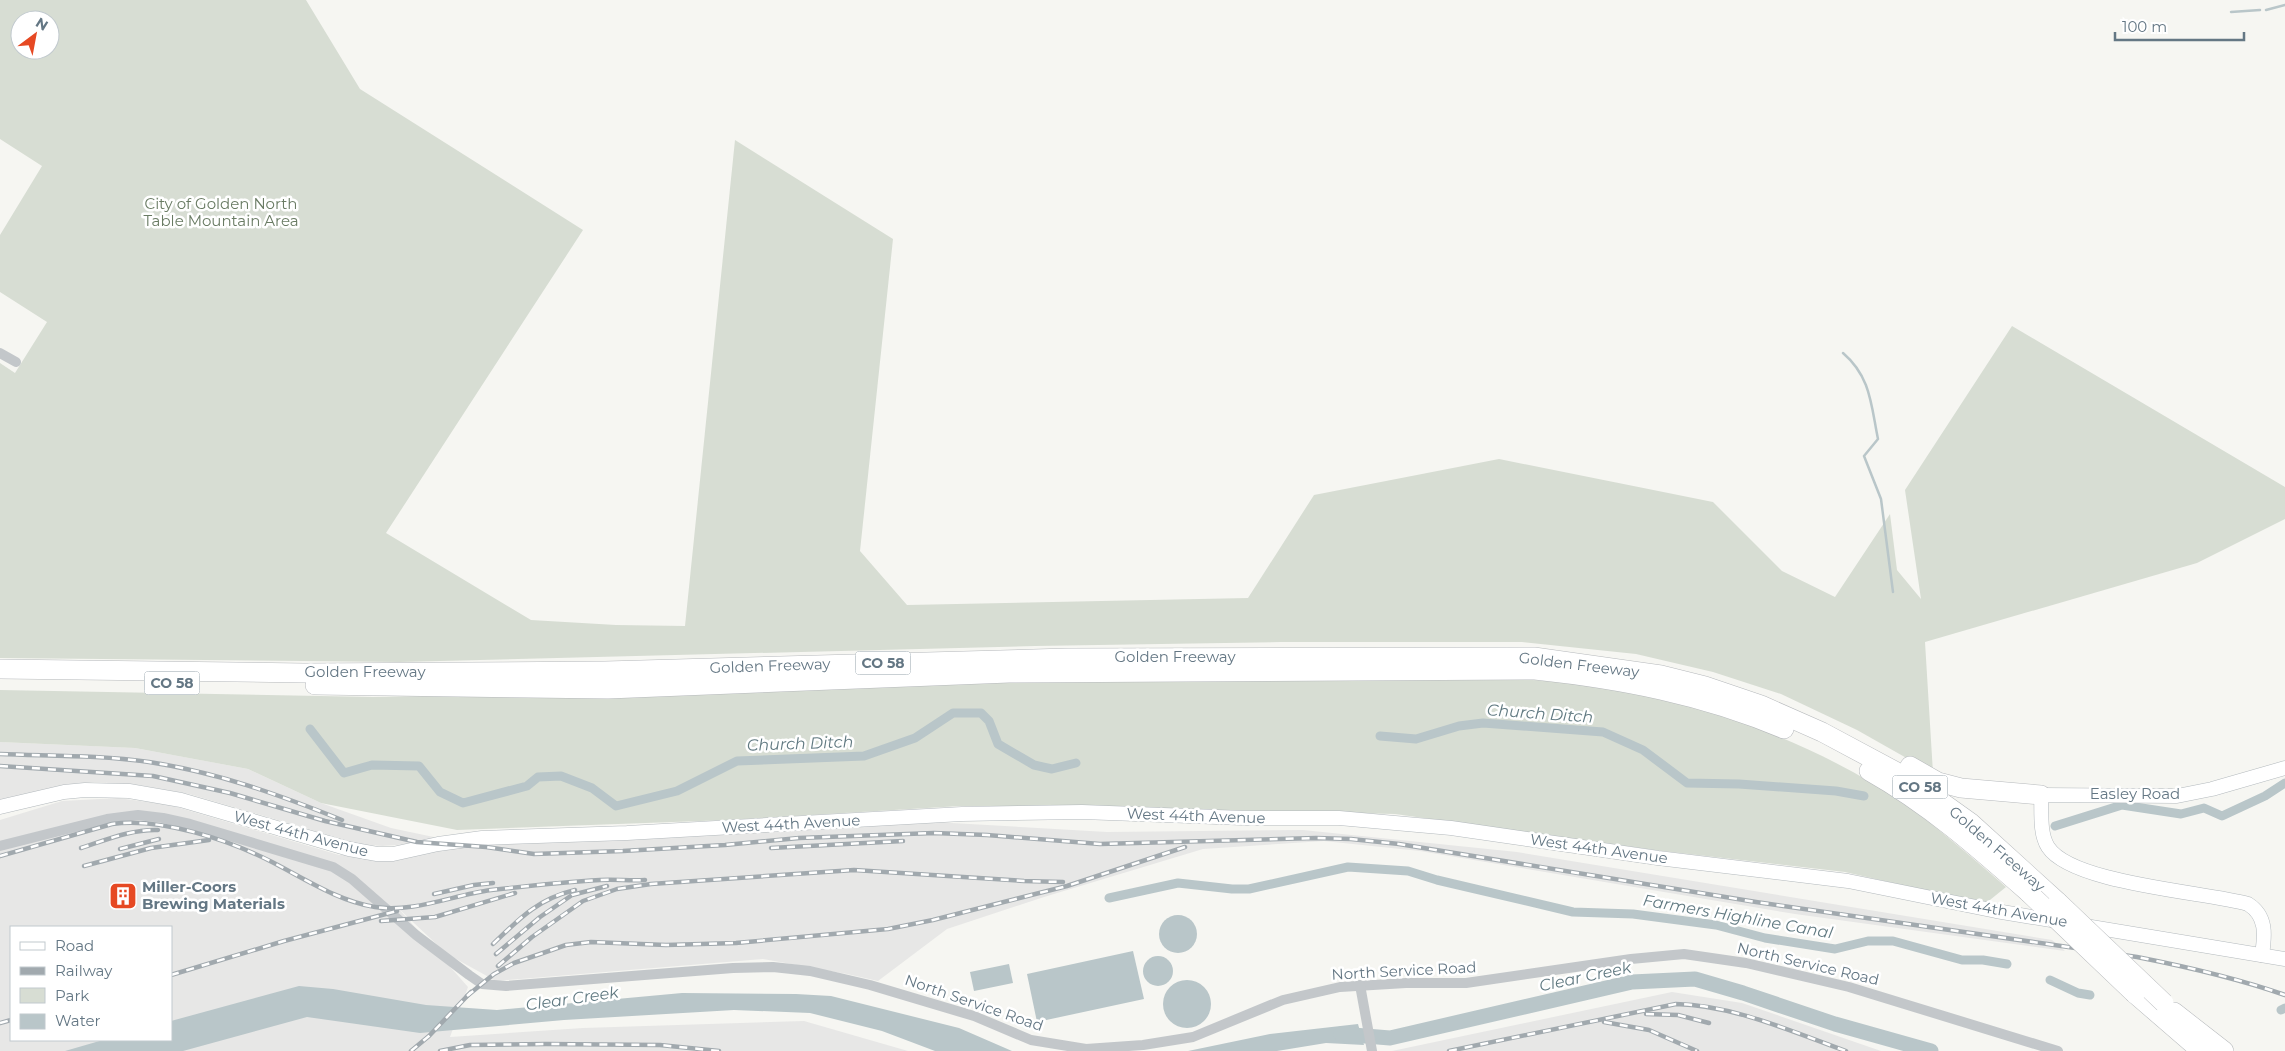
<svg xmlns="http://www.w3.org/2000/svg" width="2285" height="1051" viewBox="0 0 2285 1051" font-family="Montserrat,sans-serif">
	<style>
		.built { fill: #e7e7e6; fill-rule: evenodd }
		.green { fill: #d7ddd3; fill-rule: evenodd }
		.water { fill: #b9c6c9 }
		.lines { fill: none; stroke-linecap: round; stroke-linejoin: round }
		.stream { stroke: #b9c6c9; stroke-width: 2.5 }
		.canal { stroke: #b9c6c9; stroke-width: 9 }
		.river { stroke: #b9c6c9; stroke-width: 15 }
		.secondary-casing { stroke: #b3b9bd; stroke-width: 15 }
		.highway-casing { stroke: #b6b9bc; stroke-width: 20 }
		.street { stroke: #c3c7ca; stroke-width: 10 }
		.secondary { stroke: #fff; stroke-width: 14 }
		.highway { stroke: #fff; stroke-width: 19 }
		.rail-casing { stroke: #a1a9ae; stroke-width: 4.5 }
		.rail { stroke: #fff; stroke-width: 2.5; stroke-dasharray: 8; stroke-linecap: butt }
		.highway-bridge-casing { stroke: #b6b9bc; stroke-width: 20; stroke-linecap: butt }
		.highway-bridge { stroke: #fff; stroke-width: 19 }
		.labels { text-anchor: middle; stroke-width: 5; stroke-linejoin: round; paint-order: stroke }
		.shield { fill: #fff; stroke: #92a0a9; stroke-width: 1 }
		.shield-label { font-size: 14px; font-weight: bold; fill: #647784 }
		.park-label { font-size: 15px; fill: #697b63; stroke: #fff }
		.street-label { font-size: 15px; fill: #647784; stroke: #fff }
		.poi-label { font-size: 15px; font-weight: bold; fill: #647784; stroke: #fff; text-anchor: start }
		.water-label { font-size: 16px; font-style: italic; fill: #607981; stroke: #fff }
	</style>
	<rect width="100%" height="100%" fill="#f6f6f2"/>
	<g class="built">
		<path d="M0,742L135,748L248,769L321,803L391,828L462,843L899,820L1107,832L1303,830L1517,852L2052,940L2065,951L1795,914L1420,851L1324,841L1203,849L1044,897L947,929L878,981L847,974L763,959L496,981L447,954L398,908L468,987L450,1037L583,1028L804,1021L908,1051H0V820L62,801L118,798L170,805L339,855L432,850L410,844L382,846L359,844L189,794L139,785L94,782L64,785L0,801ZM11,927H171V1040H11Z"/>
		<path d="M1672,992L1742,1003L1881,1051H1392Z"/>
	</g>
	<g class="green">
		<path d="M0,0H306L360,89L583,230L386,533L531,620L616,625L685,626L735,140L893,239L860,551L907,605L1248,598L1314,495L1499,459L1713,502L1782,571L1835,597L1890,514L1897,570L1921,599L1905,490L2012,326L2285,487V519L2197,563L1925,642L1933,773L1857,730L1781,694L1713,672L1636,654L1522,642H1281L1035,646L400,662L0,658V363L15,373L47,322L0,292V235L42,166L0,139ZM20,20H50V50H20Z"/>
		<path d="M1439,677C1495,679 1553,678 1609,688C1714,706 1822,746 1909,807C1943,832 1974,859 2006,887L1985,904L1845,872L1654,850L1395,814L1042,806H960L728,820L457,830L321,803L248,769L135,748L0,742V690L373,697L583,693L750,685Z"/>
	</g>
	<g class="water">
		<circle cx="1178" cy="934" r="19"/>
		<path d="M1133,951L1144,999L1037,1022L1027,974Z"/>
		<circle cx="1158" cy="971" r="15"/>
		<path d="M1009,964L1013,983L974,991L970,972Z"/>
		<circle cx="1187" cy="1004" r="24"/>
		<path d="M299,986L333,989L426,1005L497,1010L682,993L796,994L831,996L959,1028L1012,1051H935L882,1031L810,1013L734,1010L564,1020L420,1033L307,1017L183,1051H65L103,1040H171V1021Z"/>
		<path d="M1358,1024L1364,1045L1326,1043L1277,1051H1188L1270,1034Z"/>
	</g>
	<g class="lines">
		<g class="stream">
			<path d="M2266,10L2285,5"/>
			<path d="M2231,12L2260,10"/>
			<path d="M1843,353C1871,377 1871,405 1878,439L1864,456L1881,499L1893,592"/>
		</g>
		<g class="canal">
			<path d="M310,729L344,773L372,765L419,766L440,792L463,803L527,786L538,777L561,776L592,788L616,806L677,791L737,761L864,756L915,738L953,713H981L989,721L998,744L1034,765L1052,769L1076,763"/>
			<path d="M1380,736L1416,739L1459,726L1483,723L1603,732L1643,750L1687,783L1739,784L1836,791L1864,796"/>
			<path d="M2055,826L2122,805L2181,814L2204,808L2222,816L2265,796L2285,783"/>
			<path d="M1109,898L1178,883L1232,889H1249L1348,867L1408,871L1437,880L1573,912L1633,914L1716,925L1765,938L1835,949L1868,941H1893L1962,960H1983L2007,964"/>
			<path d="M2050,980L2078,993L2090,995"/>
			<path d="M2281,1010L2285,1008"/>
		</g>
		<path class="river" d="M1341,1034L1390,1038L1632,982L1695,979L1743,993L1835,1024L1931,1051"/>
		<defs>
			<g id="secondary">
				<path d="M0,807L64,792L85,790L129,791L181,800L349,849L377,854H393L438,844L482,838L627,833L962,814L1082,812L1244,818H1339L1451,828L1658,858L1848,881L1996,911L2285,959"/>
				<path d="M2262,955C2265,935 2267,916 2248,904C2206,892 2072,884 2048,847C2039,833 2042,810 2041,795L2177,796L2212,789L2285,768"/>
			</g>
			<g id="highway">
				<path d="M0,669L304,673L605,671L1067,658L1534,657L1661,675L1705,686L1761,705L1822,732L1908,778L1971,823L2058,902"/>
				<path d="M315,685L608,689L1009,673L1535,670C1620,679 1705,695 1784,729"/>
				<path d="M1910,766L1938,782L1961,788L2041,795"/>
				<path d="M1869,771C1928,804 1978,848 2029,893"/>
				<path d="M2135,994L2201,1051"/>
				<path d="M2174,1012L2224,1051"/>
			</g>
		</defs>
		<use href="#secondary" class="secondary-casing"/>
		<use href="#highway" class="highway-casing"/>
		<g class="street">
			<path d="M0,353L16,362"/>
			<path d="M0,846L107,819L138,815L163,818L190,824L333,867L352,879L416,935L469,975L482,984L506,986L733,968L773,967L810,971L870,985L974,1016L1031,1040L1086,1049L1143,1045L1193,1037L1283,1000L1340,987L1406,983H1466L1631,959L1684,954L1746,963L1849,987L2058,1051"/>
			<path d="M1360,985L1372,1051"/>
		</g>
		<use href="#secondary" class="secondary"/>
		<use href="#highway" class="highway"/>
		<defs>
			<g id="rail">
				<path d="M0,754C49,756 100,755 149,762C216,772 280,795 342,820"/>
				<path d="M0,766L153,776L230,793L325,821L417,842L486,847L534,854L623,851L725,845L799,838L934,833L987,835L1100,844L1316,838L1351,839L1399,844L1756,902L2137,957C2188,967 2236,978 2285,995"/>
				<path d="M81,848C106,840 132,829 158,830"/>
				<path d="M771,848L903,841"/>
				<path d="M120,849L159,839"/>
				<path d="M0,856L112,824C160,817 229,840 272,862C305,879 338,901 375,907C414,913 453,895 491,890C527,886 564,882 600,880C615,879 630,881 645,880"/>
				<path d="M84,866L151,848L209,840"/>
				<path d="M434,894L474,885L493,883"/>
				<path d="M381,921L435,917L515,893"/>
				<path d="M493,944C520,918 538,899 575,890"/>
				<path d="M496,954L540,917L572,895L607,886"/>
				<path d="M498,966L532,937L583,901L617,889L651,884L854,870L1024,881L1063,882"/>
				<path d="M171,975L284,941L397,911"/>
				<path d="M467,996L494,974L514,963L566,945L591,942L666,945L736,943L888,929L933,920L1067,886L1185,847"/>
				<path d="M1646,1014L1678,1015L1709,1023"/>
				<path d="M1604,1022L1649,1030L1697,1051"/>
				<path d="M0,1023L11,1020"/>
				<path d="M411,1051L429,1036L471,992"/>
				<path d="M440,1051L470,1045L546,1044L660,1045L719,1051"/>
				<path d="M1449,1051L1676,1004C1733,1005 1793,1032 1846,1051"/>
			</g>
		</defs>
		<use href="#rail" class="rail-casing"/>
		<use href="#rail" class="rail"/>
		<defs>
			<g id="highway-bridge">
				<path d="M2029,893L2135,994"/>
				<path d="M2058,902L2164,1003"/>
			</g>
		</defs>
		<use href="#highway-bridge" class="highway-bridge-casing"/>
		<use href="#highway-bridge" class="highway-bridge"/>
	</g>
	<defs>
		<symbol id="building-square" viewBox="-11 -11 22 22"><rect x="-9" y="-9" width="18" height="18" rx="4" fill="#e64923" stroke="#fff"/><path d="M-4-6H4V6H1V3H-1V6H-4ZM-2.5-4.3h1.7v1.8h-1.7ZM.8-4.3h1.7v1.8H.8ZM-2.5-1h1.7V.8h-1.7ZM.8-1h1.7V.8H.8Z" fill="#fff"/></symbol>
	</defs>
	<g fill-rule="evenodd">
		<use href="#building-square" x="107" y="880" width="32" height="32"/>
	</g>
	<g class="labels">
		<g class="shield">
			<rect x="855.5" y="651.5" width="55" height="23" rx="4"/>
			<rect x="144.5" y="671.5" width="55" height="23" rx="4"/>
			<rect x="1892.5" y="775.5" width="55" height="23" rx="4"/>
		</g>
		<g class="shield-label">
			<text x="883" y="668">CO 58</text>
			<text x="172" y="688">CO 58</text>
			<text x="1920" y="792">CO 58</text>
		</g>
		<g class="park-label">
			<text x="221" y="209">City of Golden North<tspan x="221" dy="17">Table Mountain Area</tspan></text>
		</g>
		<g class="street-label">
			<text x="1175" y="662">Golden Freeway</text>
			<text transform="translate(1579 665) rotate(7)" y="5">Golden Freeway</text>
			<text transform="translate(770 666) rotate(-2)" y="5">Golden Freeway</text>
			<text x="365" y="677">Golden Freeway</text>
			<text x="2135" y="799">Easley Road</text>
			<text transform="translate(1196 816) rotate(2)" y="5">West 44th Avenue</text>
			<text transform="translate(791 824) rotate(-3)" y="5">West 44th Avenue</text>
			<text transform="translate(301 834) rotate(15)" y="5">West 44th Avenue</text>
			<text transform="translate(1599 849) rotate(8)" y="5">West 44th Avenue</text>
			<text transform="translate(1997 849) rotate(41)" y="5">Golden Freeway</text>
			<text transform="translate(1999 910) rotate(10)" y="5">West 44th Avenue</text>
			<text transform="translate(1808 964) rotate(13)" y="5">North Service Road</text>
			<text transform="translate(1404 971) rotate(-3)" y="5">North Service Road</text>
			<text transform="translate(974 1003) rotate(19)" y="5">North Service Road</text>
		</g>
		<g class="poi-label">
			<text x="142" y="892">Miller-Coors<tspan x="142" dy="17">Brewing Materials</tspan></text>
		</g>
		<g class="water-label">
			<text transform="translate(1540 713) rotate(4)" y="6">Church Ditch</text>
			<text transform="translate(800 743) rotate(-2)" y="6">Church Ditch</text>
			<text transform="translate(1738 916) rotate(10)" y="6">Farmers Highline Canal</text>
			<text transform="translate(1585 976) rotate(-12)" y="6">Clear Creek</text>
			<text transform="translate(572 998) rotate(-8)" y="6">Clear Creek</text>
		</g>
	</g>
	<rect x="10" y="926" width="162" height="115" fill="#ffffff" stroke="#c1c9ce"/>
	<rect x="20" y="942" width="25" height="8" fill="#ffffff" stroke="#c1c9ce"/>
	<text x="55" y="951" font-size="15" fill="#647784">Road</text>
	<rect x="20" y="967" width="25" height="8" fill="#a1a9ae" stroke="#c1c9ce"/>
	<text x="55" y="976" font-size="15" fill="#647784">Railway</text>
	<rect x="20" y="988" width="25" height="15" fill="#d7ddd3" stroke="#c1c9ce"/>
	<text x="55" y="1001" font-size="15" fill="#647784">Park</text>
	<rect x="20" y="1014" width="25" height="15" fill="#b9c6c9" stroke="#c1c9ce"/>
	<text x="55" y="1026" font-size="15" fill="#647784">Water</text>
	<g transform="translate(35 35) rotate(32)"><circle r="24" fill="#ffffff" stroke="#c1c9ce"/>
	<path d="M0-4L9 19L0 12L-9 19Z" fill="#e64923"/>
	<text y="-8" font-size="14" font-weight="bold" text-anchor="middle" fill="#647784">N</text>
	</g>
	<path d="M2115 32v8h129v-8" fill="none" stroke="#647784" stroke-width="2.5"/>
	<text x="2122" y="32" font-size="15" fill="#647784" stroke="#ffffff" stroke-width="4" paint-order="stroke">100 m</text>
</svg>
